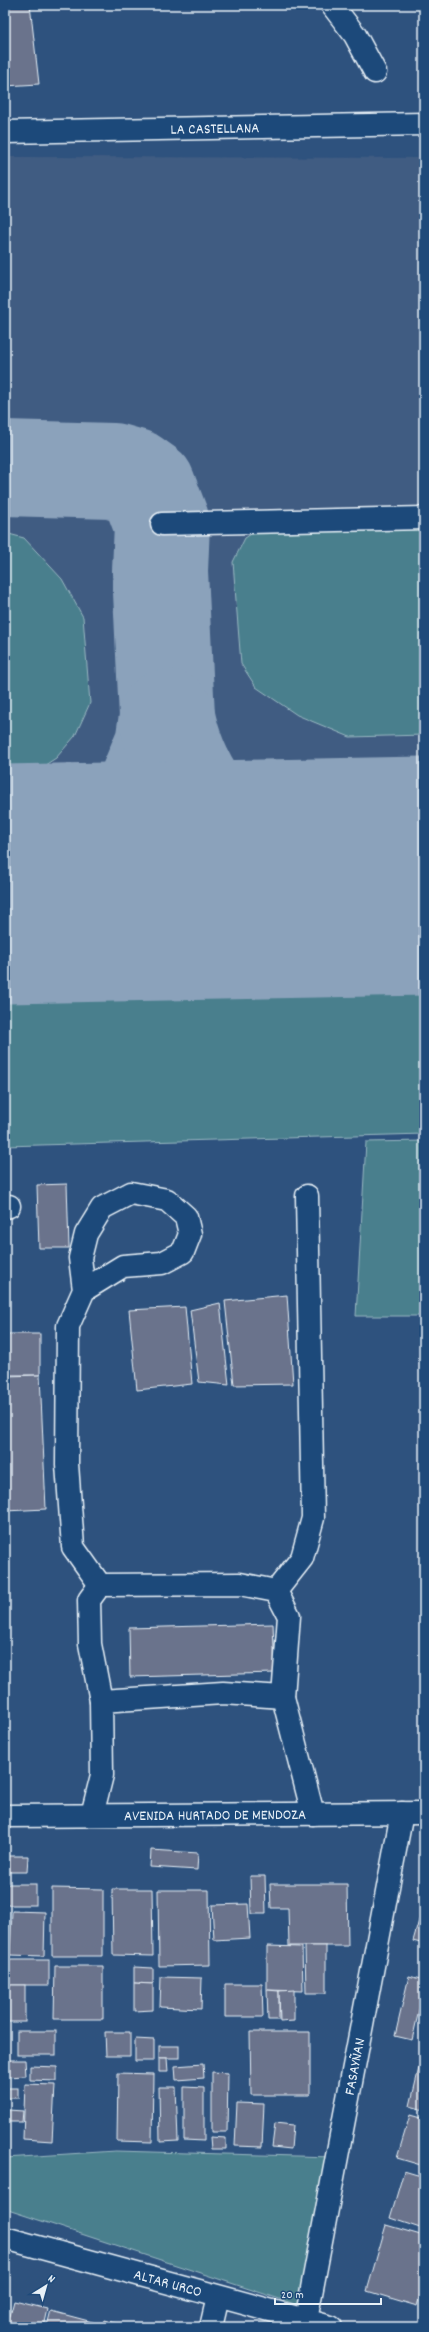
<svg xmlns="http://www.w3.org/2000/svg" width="429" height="2332" viewBox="0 0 429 2332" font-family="Dekko,sans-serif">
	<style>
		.built { fill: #405c82 }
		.green { fill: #4a7f8d; stroke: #99b8c2 }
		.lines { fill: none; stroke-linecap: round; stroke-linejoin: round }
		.taxiway { stroke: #8ba2bb; stroke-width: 96 }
		.runway { stroke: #8ba2bb; stroke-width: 239 }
		.building { fill: #6b738c; stroke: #e8f1f8 }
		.minor-casing { stroke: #e8f1f8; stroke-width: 25 }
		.major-casing { stroke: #e8f1f8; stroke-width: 25 }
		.minor { stroke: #1f4a7a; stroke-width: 22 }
		.major { stroke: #1f4a7a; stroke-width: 22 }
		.labels { text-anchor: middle; stroke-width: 3; stroke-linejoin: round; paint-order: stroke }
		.street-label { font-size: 15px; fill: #e8f1f8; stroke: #1f4a7a }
	</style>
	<rect width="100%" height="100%" fill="#2e527e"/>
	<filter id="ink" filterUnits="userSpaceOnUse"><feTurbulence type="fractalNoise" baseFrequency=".025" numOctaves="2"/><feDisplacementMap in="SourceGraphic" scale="8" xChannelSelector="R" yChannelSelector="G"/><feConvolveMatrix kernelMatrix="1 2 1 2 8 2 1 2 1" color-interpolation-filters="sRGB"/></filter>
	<g filter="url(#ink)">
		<path class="built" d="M5,157L424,158V1134L5,1146Z"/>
		<g class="green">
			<path d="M424,525V735L350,737L297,715L256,687L241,664L233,562L245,538L262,527Z"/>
			<path d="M5,533L24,538L62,579L83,617L90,703L75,736L56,758L14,785H5Z"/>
			<path d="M424,984V1134L5,1146V990Z"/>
			<path d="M424,1141V1316H356L366,1142Z"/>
			<path d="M115,2151L333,2157L304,2307L5,2209V2158Z"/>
		</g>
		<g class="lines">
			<g class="taxiway">
				<path d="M5,468L113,471L134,477L148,487L162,524L160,571L167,717L163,744L145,787L132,809L109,834L79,855L41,872L5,879"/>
				<path d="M167,717C178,771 204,815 251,845C257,849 264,855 271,858C302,872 336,875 369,877"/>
			</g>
			<path class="runway" d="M5,884L424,876"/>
		</g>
		<g class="building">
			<path d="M5,5H30L39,84L5,86Z"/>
			<path d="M67,1184L69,1248H39L37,1185Z"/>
			<path d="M287,1295L293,1384L234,1385L225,1301Z"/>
			<path d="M220,1303L229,1385L199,1382L190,1310Z"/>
			<path d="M185,1307L192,1384L137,1390L129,1310Z"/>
			<rect x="5" y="1334" width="35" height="41"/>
			<path d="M40,1375L46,1509L5,1511V1376Z"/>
			<path d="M273,1624L275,1673L130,1677L129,1628Z"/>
			<path d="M151,1850L198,1853L197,1870L150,1867Z"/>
			<path d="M5,1856H28L27,1872H5Z"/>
			<path d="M250,1876H265L266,1914H251Z"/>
			<rect x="5" y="1884" width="31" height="21"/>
			<path d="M270,1884H347L348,1946H289L288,1908H271Z"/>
			<path d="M52,1888L103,1889V1956H52Z"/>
			<path d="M112,1889H152L153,1956L113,1955Z"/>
			<path d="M158,1890H209L210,1965L159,1966Z"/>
			<path d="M424,1903V1944L413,1941Z"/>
			<path d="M248,1904L250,1938L214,1940L212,1905Z"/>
			<path d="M12,1911L45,1912L44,1956L10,1955Z"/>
			<path d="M267,1946L302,1947L303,1991L267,1990Z"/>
			<path d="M305,1946H326V1993H306Z"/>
			<rect x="5" y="1960" width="44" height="25"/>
			<path d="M55,1966H103V2019H54Z"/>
			<path d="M134,1967L153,1968V1984L134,1983Z"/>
			<path d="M409,1976L424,1980V1989L412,2040L395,2036Z"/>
			<path d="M161,1977L202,1978L201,2009L160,2007Z"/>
			<path d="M134,1983L153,1984V2010L134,2011Z"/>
			<path d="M225,1984H262L263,2017H225Z"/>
			<rect x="5" y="1985" width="20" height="37"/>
			<path d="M267,1990L279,1991V2020H268Z"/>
			<path d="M294,1990V2021L280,2022L279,1991Z"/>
			<rect x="17" y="2031" width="39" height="24"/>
			<path d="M105,2032H130V2056H106Z"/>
			<path d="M250,2032H310V2095H251Z"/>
			<path d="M424,2032V2044H421Z"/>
			<path d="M135,2039L154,2040V2061H135Z"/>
			<rect x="159" y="2046" width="20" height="12"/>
			<path d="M423,2051H424V2110L410,2106Z"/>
			<path d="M159,2058H167L168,2072H159Z"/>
			<path d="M5,2060H25L26,2076L5,2077Z"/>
			<path d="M203,2064L204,2078L176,2080L175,2066Z"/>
			<path d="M30,2066L57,2067V2081L30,2080Z"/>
			<path d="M212,2072L228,2073L227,2132H212Z"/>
			<path d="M118,2073L153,2074L152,2142L117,2141Z"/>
			<path d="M25,2084L55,2085L52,2141L23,2139Z"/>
			<path d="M159,2087H176L178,2141L160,2142Z"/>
			<path d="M184,2087L204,2088V2141L184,2140Z"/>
			<rect x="6" y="2088" width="12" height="10"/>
			<path d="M237,2103L264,2104L262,2147L235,2146Z"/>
			<path d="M8,2110L23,2111L22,2122H7Z"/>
			<path d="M410,2115L424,2119V2166L397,2158Z"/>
			<path d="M6,2119L7,2135H5V2120Z"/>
			<path d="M275,2123L293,2125L291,2149L272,2147Z"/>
			<path d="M210,2137L226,2138V2149H211Z"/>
			<path d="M404,2171L424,2177L423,2229L390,2218Z"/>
			<path d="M386,2225L424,2236V2282L417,2306L367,2291Z"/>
			<path d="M14,2301L48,2309L44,2327H7Z"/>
			<path d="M51,2311L100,2324L99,2327H47Z"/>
			<path d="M105,2320L129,2327H103Z"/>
		</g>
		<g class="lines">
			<defs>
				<g id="minor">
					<path d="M332,5L355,35L375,72"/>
					<path id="s1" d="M5,132L424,124"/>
					<path d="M162,524L424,518"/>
					<path d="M5,1207L9,1206"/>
					<path d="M84,1290L123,1266L162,1263L183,1252L190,1234L186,1217L167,1200L131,1193L102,1208L86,1234L80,1258L84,1290L68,1326L67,1464L73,1547L100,1585"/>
					<path d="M276,1591L302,1558L313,1518L307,1196"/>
					<path d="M101,1701L90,1644L89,1600L100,1585L240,1584L276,1591L289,1616L283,1697"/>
					<path d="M92,1815L102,1775L101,1701L223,1693L283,1697L313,1814"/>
					<path id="s2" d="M5,2238L331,2327"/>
					<path id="s3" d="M306,2320L402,1813"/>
					<path d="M211,2327L218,2297"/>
				</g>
				<g id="major">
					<path id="s4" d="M5,1816L424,1813"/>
				</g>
			</defs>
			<use href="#minor" class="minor-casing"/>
			<use href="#major" class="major-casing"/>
			<use href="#minor" class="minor"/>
			<use href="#major" class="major"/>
		</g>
	</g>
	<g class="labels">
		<g class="street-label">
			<text dy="5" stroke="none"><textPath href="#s1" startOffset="210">LA CASTELLANA</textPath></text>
			<text dy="5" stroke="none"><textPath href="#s4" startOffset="210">AVENIDA HURTADO DE MENDOZA</textPath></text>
			<text dy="5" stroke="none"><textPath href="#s3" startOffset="258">FASAYÑAN</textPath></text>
			<text dy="5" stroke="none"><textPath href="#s2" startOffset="169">ALTAR URCO</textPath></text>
		</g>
	</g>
	<rect width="429" height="2332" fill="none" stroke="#1f4a7a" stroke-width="20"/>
	<rect x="10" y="10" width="409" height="2312" fill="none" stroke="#e8f1f8" stroke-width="1.5" filter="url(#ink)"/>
	<g transform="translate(46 2286) rotate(37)" stroke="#1f4a7a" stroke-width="3" paint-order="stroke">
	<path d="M0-3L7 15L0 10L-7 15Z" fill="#e8f1f8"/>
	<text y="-6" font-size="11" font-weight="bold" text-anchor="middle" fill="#e8f1f8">N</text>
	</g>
	<path d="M275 2298v6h106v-6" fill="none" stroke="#e8f1f8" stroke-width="2"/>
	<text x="281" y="2298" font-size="12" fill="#e8f1f8" stroke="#1f4a7a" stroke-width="3" paint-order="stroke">20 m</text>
</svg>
